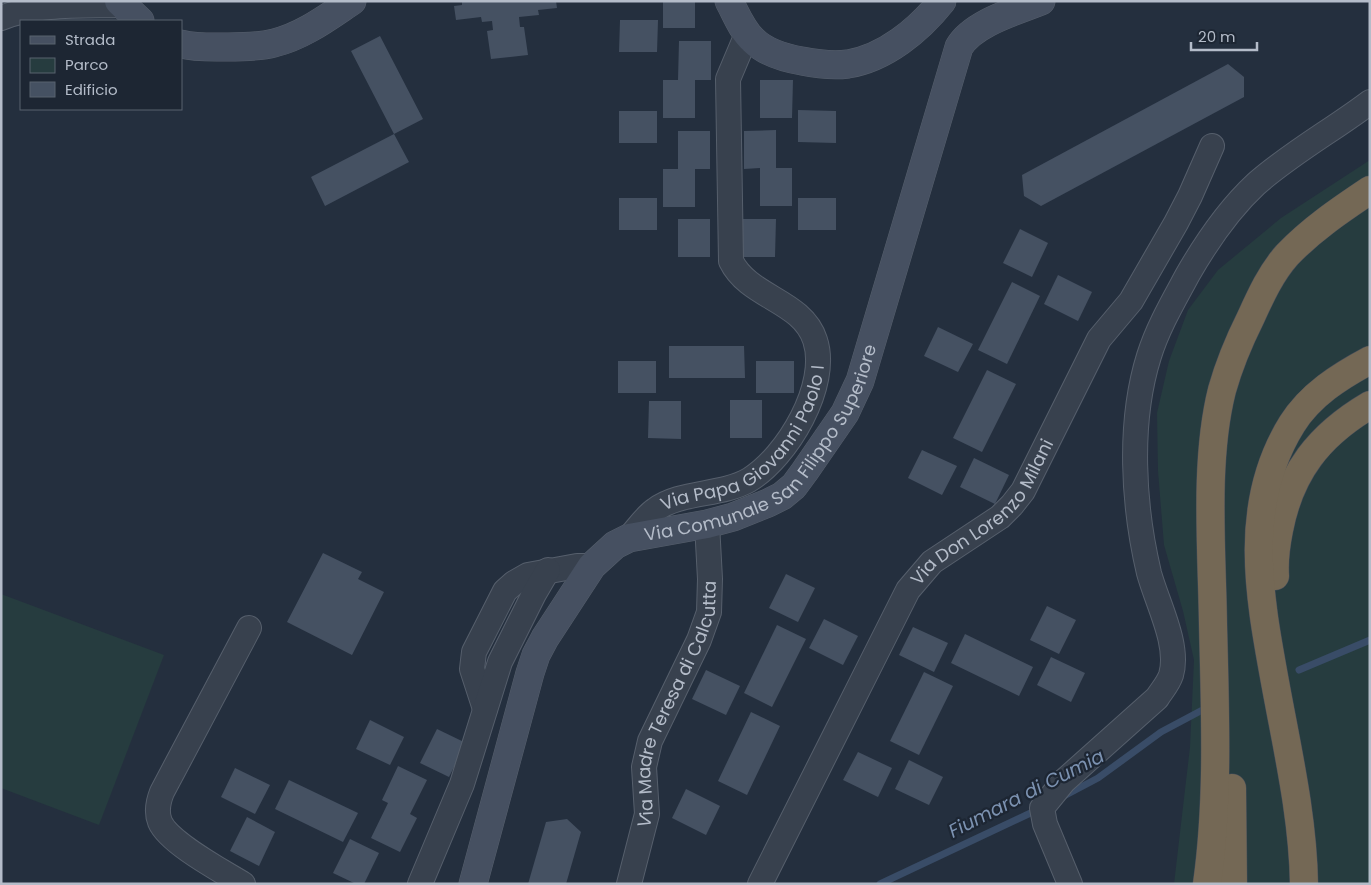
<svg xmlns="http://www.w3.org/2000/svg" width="1371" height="885" viewBox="0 0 1371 885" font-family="Poppins,sans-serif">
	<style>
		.green { fill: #263c3f }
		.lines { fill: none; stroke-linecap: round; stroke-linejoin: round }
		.stream { stroke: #394c67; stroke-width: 7 }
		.building { fill: #455162 }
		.street-casing { stroke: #565f6c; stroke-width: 26 }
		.secondary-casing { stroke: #565f6c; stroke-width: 29 }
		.highway-casing { stroke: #434c59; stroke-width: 29 }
		.street { stroke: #38414e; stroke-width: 24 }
		.secondary { stroke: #465061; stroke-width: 28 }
		.highway { stroke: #746855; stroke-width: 28 }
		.labels { text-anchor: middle; stroke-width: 4.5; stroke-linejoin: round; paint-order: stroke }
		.street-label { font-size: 18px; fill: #b4bcc9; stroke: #1d2633 }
		.water-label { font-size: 19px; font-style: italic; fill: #7c92b1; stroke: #1d2633 }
	</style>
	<rect width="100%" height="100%" fill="#242f3e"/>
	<g class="green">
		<path d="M1370,160V884H1174L1190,747L1194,660L1183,611L1164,545L1158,471L1157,413L1169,361L1188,310L1218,270L1281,218Z"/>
		<path d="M1,594L164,655L99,825L1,788Z"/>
	</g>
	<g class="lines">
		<g class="stream">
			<path d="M1299,670L1370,640"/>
			<path d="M1062,797L1098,778L1161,732L1208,707"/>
			<path d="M880,884L1039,809"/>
		</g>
	</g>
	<g class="building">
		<path d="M462,1H556L557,8L538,10L539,15L519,17L520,27H524L528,55L491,59L487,31L493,30L492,21L482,22L481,17L456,20L454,6L462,5Z"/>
		<rect x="663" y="1" width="32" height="27"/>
		<path d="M620,20H658L657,52H619Z"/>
		<path d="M380,36L423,119L394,134L409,162L325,206L311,177L394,134L351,51Z"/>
		<path d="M679,41H711V80H695V118H663V80H678Z"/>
		<path d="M1228,64L1244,77V97L1041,206L1024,196L1022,175Z"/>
		<path d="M760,80H793L792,118H760Z"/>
		<path d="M798,110L836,111V143L798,142Z"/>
		<rect x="619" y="111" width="38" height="32"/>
		<path d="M776,130V168H792V206H760V168L744,169V131Z"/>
		<path d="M678,131H710V169H695V207H663V169H678Z"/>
		<rect x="619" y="198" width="38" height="32"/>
		<rect x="798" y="198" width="38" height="32"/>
		<rect x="678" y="219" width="32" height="38"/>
		<path d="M743,219H776L775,257H743Z"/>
		<path d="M1020,229L1048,243L1032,277L1003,263Z"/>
		<path d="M1058,275L1092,292L1078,321L1044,304Z"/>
		<path d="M1012,282L1040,296L1007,364L978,350Z"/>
		<path d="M938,327L973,344L958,372L924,356Z"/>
		<path d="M669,346H744L745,378H669Z"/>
		<rect x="618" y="361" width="38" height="32"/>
		<rect x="756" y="361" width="38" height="32"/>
		<path d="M987,370L1016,384L982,452L953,438Z"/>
		<rect x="730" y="400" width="32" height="38"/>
		<path d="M649,401H681V439L648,438Z"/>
		<path d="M922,450L957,466L942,495L908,478Z"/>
		<path d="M974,458L1009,475L995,504L960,487Z"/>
		<path d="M323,553L362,572L358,579L384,592L352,655L287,622Z"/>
		<path d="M786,574L815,588L798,622L769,608Z"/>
		<path d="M1047,606L1076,620L1059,654L1030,640Z"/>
		<path d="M824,619L858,636L843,665L809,648Z"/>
		<path d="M777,625L806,639L772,707L744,693Z"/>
		<path d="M913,627L948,643L934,672L899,655Z"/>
		<path d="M965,634L1033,667L1019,696L951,663Z"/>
		<path d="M1051,657L1085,673L1071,702L1037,685Z"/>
		<path d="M706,670L740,686L726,715L692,699Z"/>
		<path d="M924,672L953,686L919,755L890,741Z"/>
		<path d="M751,712L780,726L747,795L718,781Z"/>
		<path d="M370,720L404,737L390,765L356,749Z"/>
		<path d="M437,729L466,743L449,777L420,763Z"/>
		<path d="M858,752L892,768L878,797L843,780Z"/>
		<path d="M909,760L943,777L929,805L895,789Z"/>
		<path d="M398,766L427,780L410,814L417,818L400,852L371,838L388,803L382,800Z"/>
		<path d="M235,768L270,785L255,814L221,797Z"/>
		<path d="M289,780L358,813L343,842L275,809Z"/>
		<path d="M686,789L720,806L706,835L672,818Z"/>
		<path d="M247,817L275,832L259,866L230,851Z"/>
		<path d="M567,819L581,832L566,884H528L546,822Z"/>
		<path d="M350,839L379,853L364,884H356L333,873Z"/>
	</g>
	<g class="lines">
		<defs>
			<g id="street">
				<path d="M1,18C40,3 81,6 122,5"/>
				<path id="s1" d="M629,538C637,529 645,517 655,510C680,491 721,496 749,480C787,457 830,385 815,340C802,300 749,298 731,261L728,79L747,34"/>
				<path d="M485,709L472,669L474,652L505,591L514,583L528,575L577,566H592"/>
				<path d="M243,884C222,871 169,843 160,822C156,812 158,802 162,792L249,628"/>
				<path d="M420,884L462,784L500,662L534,594L548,570"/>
				<path id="s2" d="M629,884L647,814L644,767L650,741L699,640L709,612L710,579L707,524"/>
				<path id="s3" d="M760,884L908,590L932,562L1000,517L1012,505L1023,491L1099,339L1131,301L1176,223L1190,196L1212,146"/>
				<path d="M1070,884L1045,824L1042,808L1064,781L1157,698C1162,690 1168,684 1171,675C1180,645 1157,603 1149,573C1133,505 1128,423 1149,356C1158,327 1174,300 1188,274C1207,241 1228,210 1256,184C1291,153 1333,130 1370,102"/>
			</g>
			<g id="secondary">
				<path d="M119,1L140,21"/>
				<path d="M729,1C736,14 742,30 753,40C766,53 784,58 802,61C817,64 832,66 848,64C885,58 919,30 942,1"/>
				<path d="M181,44C197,48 212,47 228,47C243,47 259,47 274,43C303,36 328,17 352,1"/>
				<path id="s4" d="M473,884L530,673L536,655L545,638L592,566L615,545L629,538L707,524L733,517L768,503L782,496L794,486L805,471L845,413L860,381L959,47C973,23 1016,11 1041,1"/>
			</g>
			<g id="highway">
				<path d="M1275,576C1274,561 1276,545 1279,530C1290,472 1319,435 1370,405"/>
				<path d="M1232,788L1233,884"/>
				<path d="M1207,884C1219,798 1215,710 1213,624C1212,551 1204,461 1222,390C1229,365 1239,341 1251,317C1261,295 1271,273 1287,255C1312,229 1340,210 1370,190"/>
				<path d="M1304,884C1303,816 1287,748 1275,682C1259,595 1242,504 1292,424C1310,395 1340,376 1370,360"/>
			</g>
		</defs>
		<use href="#street" class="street-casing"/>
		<use href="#secondary" class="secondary-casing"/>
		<use href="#highway" class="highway-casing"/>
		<use href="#street" class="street"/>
		<use href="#secondary" class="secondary"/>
		<use href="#highway" class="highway"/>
	</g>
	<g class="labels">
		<g class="street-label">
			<text dy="6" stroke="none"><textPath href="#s1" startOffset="161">Via Papa Giovanni Paolo I</textPath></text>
			<text dy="6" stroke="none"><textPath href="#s4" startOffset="566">Via Comunale San Filippo Superiore</textPath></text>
			<text dy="6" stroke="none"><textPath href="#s3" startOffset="439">Via Don Lorenzo Milani</textPath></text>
			<text dy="6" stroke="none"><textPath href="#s2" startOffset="189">Via Madre Teresa di Calcutta</textPath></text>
		</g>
		<g class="water-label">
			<text transform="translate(1026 793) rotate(-27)" y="7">Fiumara di Cumia</text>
		</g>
	</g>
	<rect width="1371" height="885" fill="none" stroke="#b4bcc9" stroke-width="5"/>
	<rect x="20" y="20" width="162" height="90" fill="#1d2633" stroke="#59626f"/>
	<rect x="30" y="36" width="25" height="8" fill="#465061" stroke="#59626f"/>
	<text x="65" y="45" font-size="15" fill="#b4bcc9">Strada</text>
	<rect x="30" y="58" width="25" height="15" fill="#263c3f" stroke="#59626f"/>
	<text x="65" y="70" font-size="15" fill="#b4bcc9">Parco</text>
	<rect x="30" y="82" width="25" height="15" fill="#455162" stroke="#59626f"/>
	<text x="65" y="95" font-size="15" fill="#b4bcc9">Edificio</text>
	<path d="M1191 42v8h66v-8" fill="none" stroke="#b4bcc9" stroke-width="2.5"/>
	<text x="1198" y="42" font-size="15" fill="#b4bcc9" stroke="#1d2633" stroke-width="4" paint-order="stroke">20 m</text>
</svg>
